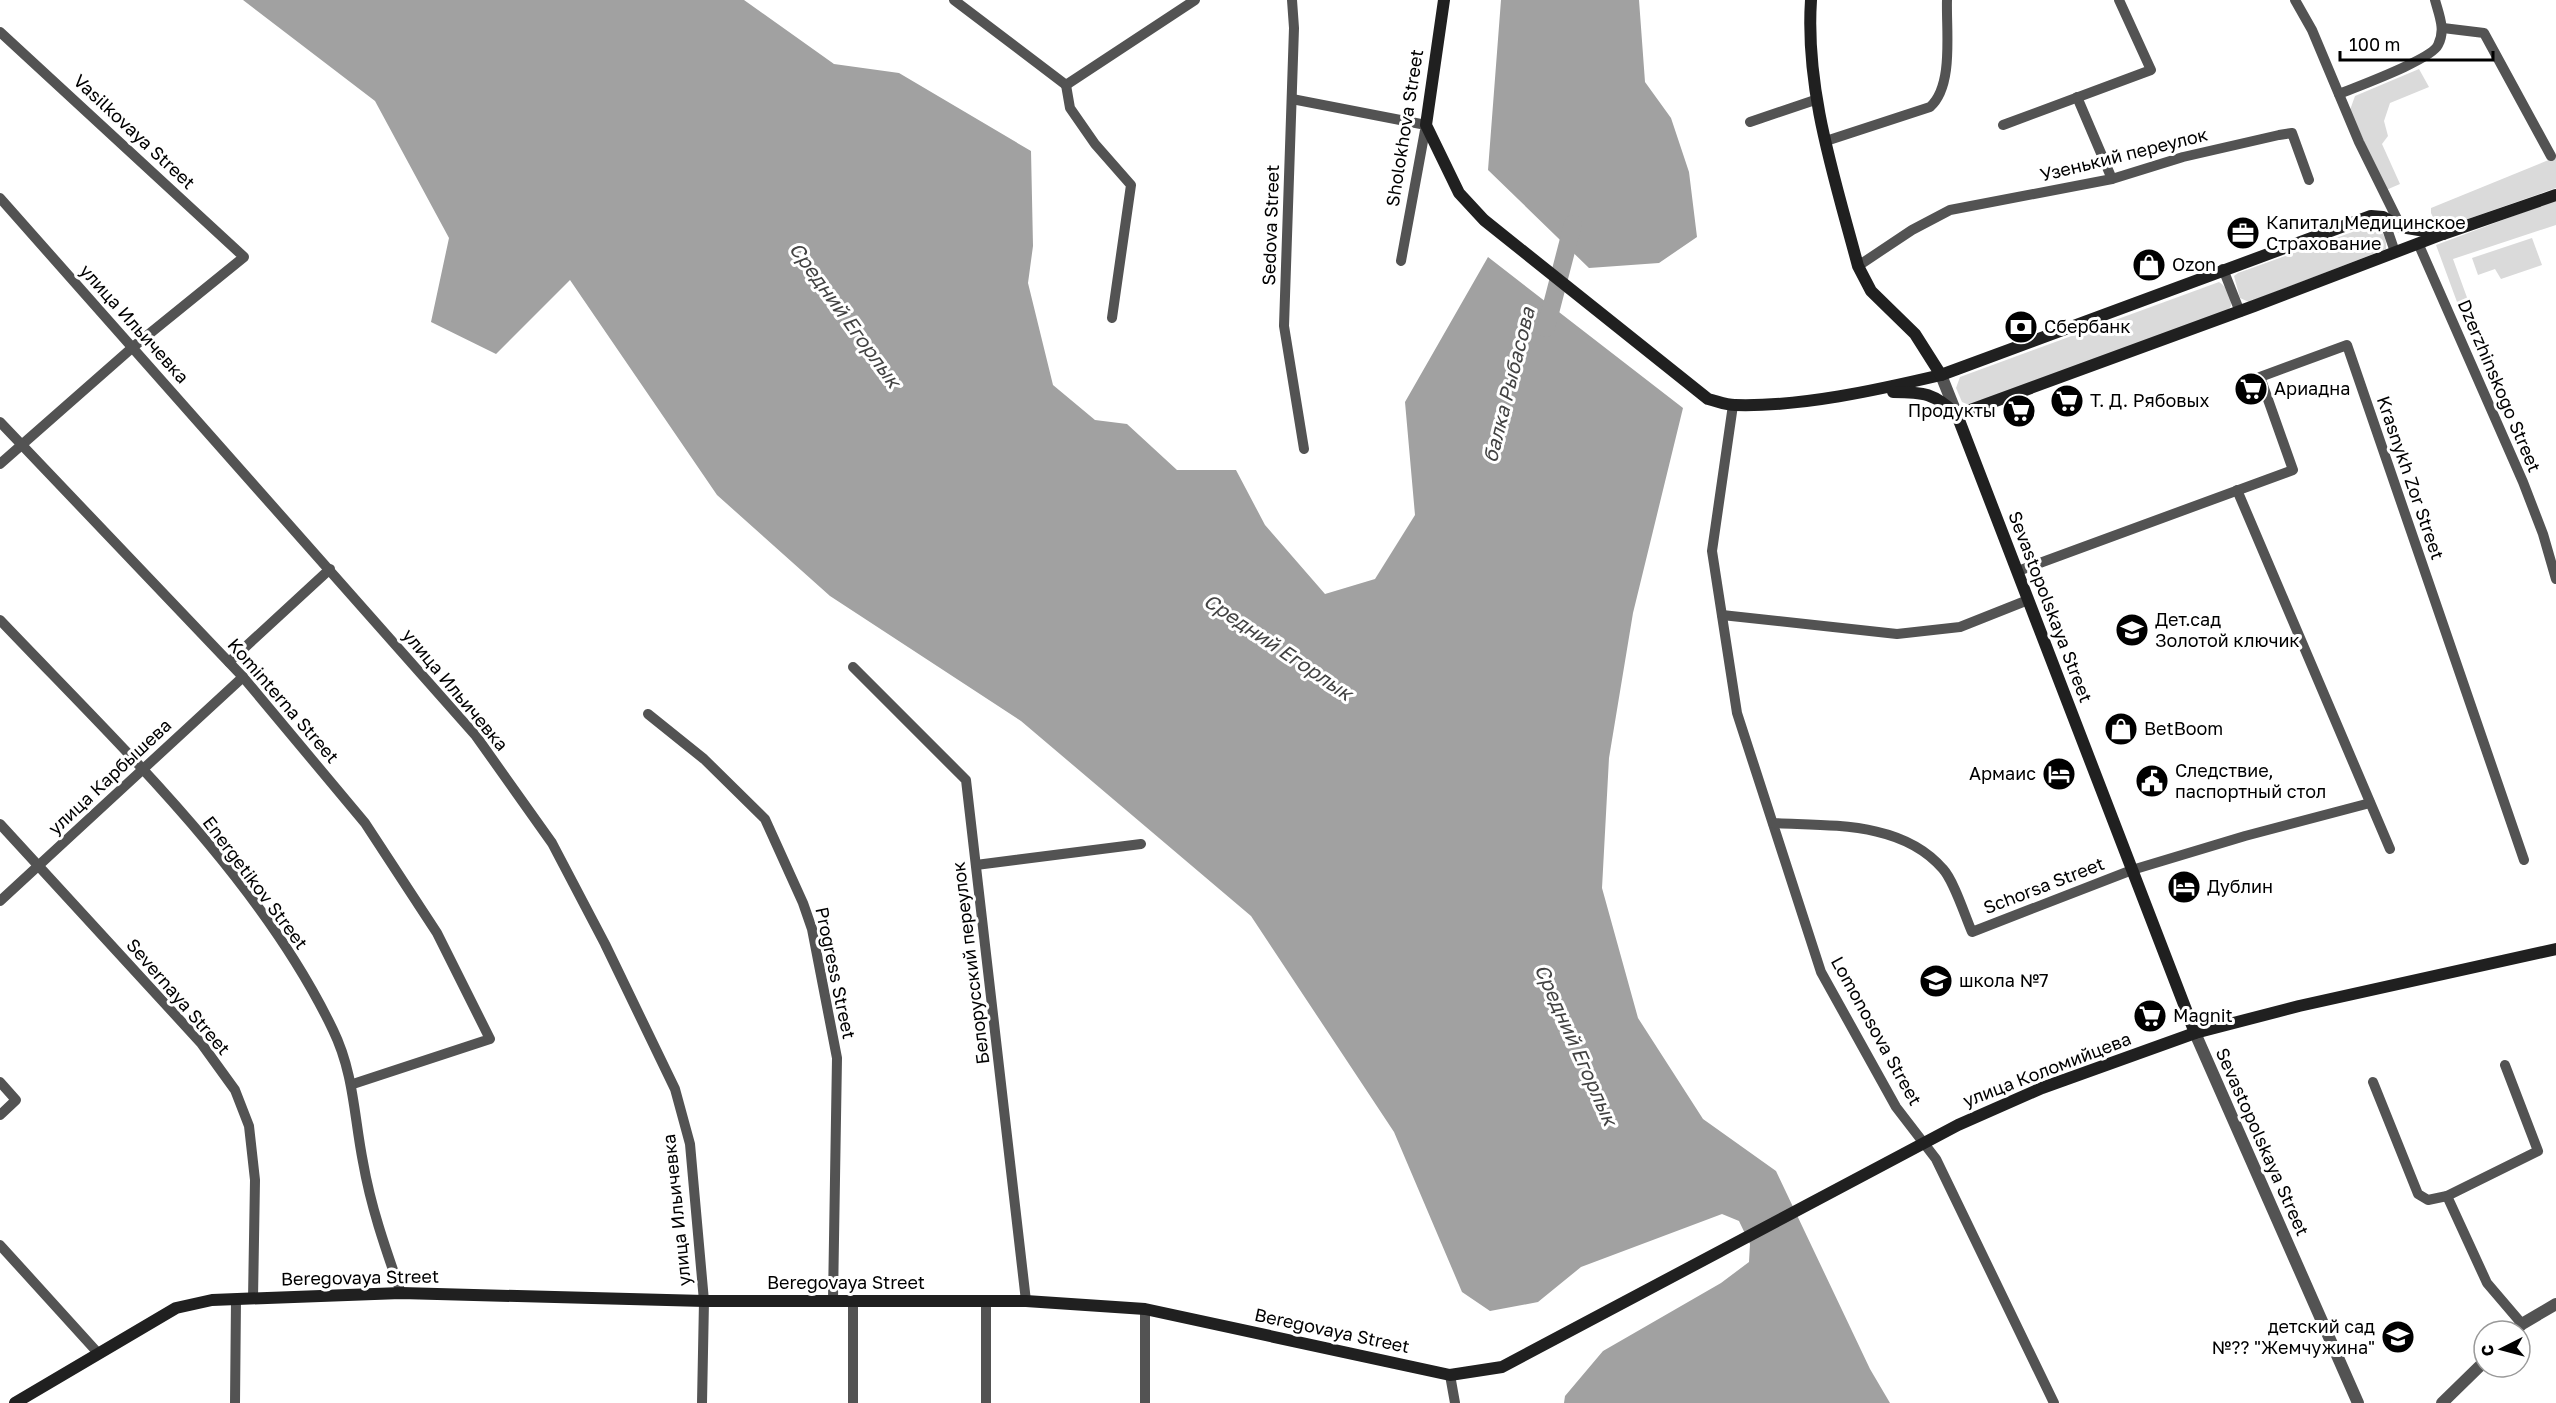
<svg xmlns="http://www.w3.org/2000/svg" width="2556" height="1403" viewBox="0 0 2556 1403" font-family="'Golos Text',sans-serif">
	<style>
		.green { fill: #dadada }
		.water { fill: #a1a1a1 }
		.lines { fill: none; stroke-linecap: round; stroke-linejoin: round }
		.river { stroke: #a1a1a1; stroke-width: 18 }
		.minor { stroke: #535353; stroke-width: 10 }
		.tertiary { stroke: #535353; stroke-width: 12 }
		.secondary { stroke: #202020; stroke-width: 12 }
		.labels { text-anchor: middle; stroke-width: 6; stroke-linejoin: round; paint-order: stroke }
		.street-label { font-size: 18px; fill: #000; stroke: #fff }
		.poi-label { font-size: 18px; fill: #000; stroke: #fff; text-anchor: start }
		.water-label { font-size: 20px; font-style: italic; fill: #424242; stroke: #fff }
	</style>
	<rect width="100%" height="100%" fill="#fff"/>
	<g class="green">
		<path d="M2419,69L2429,87L2390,103L2384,121L2388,136L2382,144L2400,184L2386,190L2350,110L2355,96Z"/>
		<path d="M2556,157V188L2442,228L2437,226L2431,213V208Z"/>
		<path d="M2556,200V225L2453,259L2477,325L2467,329L2436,245Z"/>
		<path d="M2372,225H2376C2383,232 2387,239 2386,249L2249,302L2240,298L2234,276L2238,273Z"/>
		<path d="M2532,238L2542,265L2501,279L2495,269L2478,275L2472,258Z"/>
		<path d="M2219,282C2227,287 2231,296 2231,306L2228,310L1969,405L1962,402L1956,388L1960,377Z"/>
	</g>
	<g class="water">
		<path d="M243,0H744L834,64L899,73L1031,151L1033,246L1028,283L1053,385L1095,420L1127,424L1177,470H1236L1265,525L1325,594L1375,579L1415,515L1405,402L1488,257L1683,408L1633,613L1609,758L1602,888L1638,1018L1703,1119L1776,1171L1870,1369L1890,1403H1564L1565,1396L1603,1351L1721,1283L1749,1262L1750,1244L1739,1221L1722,1214L1581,1267L1538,1302L1490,1311L1462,1292L1394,1132L1251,916L1021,721L830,596L717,495L570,280L496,354L431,322L449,238L375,101Z"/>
		<path d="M1501,0H1639L1645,82L1671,118L1689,172L1697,237L1659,263L1589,268L1488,170Z"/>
	</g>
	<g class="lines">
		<path class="river" d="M1546,328L1573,224"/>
		<g class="minor">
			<path d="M954,0L1066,85L1195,0"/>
			<path d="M1292,0L1294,28L1284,326L1304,449"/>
			<path d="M2295,0L2312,30L2359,142L2401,227"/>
			<path d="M2443,28L2484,33L2551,156"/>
			<path d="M0,32L244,257L133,347L0,464"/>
			<path d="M1066,85L1070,108L1095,144L1131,185L1112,318"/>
			<path d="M2339,94C2358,86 2431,60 2438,45C2446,30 2439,15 2435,0"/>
			<path d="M2077,97L2112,179"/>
			<path d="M1292,99L1426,125L1401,261"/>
			<path d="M1750,122L1815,100"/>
			<path d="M2003,125L2151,70L2119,0"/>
			<path d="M1826,141L1930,107C1954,86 1946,31 1947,0"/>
			<path d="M0,198L476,736L552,843L605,944L675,1089L690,1144L704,1301L702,1403"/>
			<path d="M2383,217L2395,252"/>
			<path d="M2418,243L2523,482L2543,534L2556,579"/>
			<path d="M1858,266L1912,230L1950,210L2112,179L2183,157L2279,135L2292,133L2309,180"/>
			<path d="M2223,269L2240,312"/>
			<path d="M1733,405L1712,551L1737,713L1821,972L1896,1107L1936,1159L2054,1403"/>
			<path d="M0,422L243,677L365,823L437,933L490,1039L353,1084"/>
			<path d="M2237,490L2390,849"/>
			<path d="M2018,571L2293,470L2260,377L2347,345L2524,860"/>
			<path d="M1722,615L1897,634L1960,627L2028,600"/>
			<path d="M0,620C116,742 260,877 333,1030C354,1073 354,1117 363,1162C371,1208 386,1250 401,1293"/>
			<path d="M229,662L330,569"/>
			<path d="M853,667L966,780L1026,1301"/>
			<path d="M648,714L704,759L765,819L803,903L812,929L837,1058L833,1300"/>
			<path d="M1773,823C1831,826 1902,821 1943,869C1954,881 1965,916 1972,932L2132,870L2245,836L2370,803"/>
			<path d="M0,824L201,1043L235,1090L249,1126L255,1180L253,1299"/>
			<path d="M976,865L1141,844"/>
			<path d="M0,901L243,677"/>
			<path d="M0,1082L16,1100L0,1115"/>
			<path d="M2373,1082L2418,1194L2428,1200L2447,1196L2538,1151L2505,1065"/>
			<path d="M2447,1196L2487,1283L2522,1324"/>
			<path d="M0,1245L98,1353"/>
			<path d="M986,1301V1403"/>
			<path d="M1450,1375L1455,1403"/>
			<path d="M235,1403L236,1300"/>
			<path d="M853,1403V1301"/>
			<path d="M1145,1403V1309"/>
		</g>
		<g class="tertiary">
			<path d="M1941,375L1957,415"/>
			<path d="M2195,1033L2358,1403"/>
			<path d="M2515,1331L2522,1324L2556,1304"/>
			<path d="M2442,1403L2484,1362"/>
		</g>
		<g class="secondary">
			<path d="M1444,0L1426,125L1459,193L1484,220L1708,399C1717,401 1726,405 1735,405C1801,407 1877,390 1941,375L2371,216L2383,217L2401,227L2443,234"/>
			<path d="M1811,0C1805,91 1835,179 1858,266L1871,291L1915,334L1941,375"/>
			<path d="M1893,392C1924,392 1934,393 1957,415L2195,1033"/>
			<path d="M1957,415L2254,306L2443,234L2556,195"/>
			<path d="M15,1403L176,1308L212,1300L401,1293L704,1301H1026L1145,1309L1450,1375L1502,1367L1958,1125L2042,1088L2195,1033L2299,1006L2556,949"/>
		</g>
	</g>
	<defs>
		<symbol id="office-disc" viewBox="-11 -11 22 22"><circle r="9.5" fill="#000" stroke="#fff"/><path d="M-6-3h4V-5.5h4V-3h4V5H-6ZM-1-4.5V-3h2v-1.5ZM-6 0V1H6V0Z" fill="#fff"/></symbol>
		<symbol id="shop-disc" viewBox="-11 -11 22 22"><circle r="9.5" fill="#000" stroke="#fff"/><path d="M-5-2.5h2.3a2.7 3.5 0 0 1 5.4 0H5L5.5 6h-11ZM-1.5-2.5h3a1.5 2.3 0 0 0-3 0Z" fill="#fff"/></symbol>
		<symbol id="bank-disc" viewBox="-11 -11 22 22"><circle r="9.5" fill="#000" stroke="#fff"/><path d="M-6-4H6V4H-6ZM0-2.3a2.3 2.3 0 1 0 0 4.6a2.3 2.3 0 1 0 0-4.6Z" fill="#fff"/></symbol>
		<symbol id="supermarket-disc" viewBox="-11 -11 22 22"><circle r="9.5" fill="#000" stroke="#fff"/><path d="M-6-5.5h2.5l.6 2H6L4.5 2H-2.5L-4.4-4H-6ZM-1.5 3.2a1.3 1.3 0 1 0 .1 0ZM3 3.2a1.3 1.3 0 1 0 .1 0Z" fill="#fff"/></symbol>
		<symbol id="school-disc" viewBox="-11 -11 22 22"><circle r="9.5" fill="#000" stroke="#fff"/><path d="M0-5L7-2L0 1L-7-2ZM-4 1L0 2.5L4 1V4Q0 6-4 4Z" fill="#fff"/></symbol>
		<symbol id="hotel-disc" viewBox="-11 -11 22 22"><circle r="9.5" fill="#000" stroke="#fff"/><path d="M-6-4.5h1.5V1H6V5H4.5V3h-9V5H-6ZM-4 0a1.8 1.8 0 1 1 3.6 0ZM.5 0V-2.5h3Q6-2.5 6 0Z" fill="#fff"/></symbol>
		<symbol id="civic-disc" viewBox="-11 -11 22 22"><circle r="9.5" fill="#000" stroke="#fff"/><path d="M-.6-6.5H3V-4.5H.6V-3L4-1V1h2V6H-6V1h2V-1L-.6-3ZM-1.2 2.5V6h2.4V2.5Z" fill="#fff"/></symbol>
	</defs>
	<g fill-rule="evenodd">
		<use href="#office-disc" x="2224" y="214" width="38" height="38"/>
		<use href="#shop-disc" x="2130" y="246" width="38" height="38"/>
		<use href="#bank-disc" x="2002" y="308" width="38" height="38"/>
		<use href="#supermarket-disc" x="2232" y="370" width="38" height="38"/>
		<use href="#supermarket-disc" x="2048" y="382" width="38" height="38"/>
		<use href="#supermarket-disc" x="2000" y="392" width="38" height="38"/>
		<use href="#school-disc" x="2113" y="611" width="38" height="38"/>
		<use href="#shop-disc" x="2102" y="710" width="38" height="38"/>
		<use href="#hotel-disc" x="2040" y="755" width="38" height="38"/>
		<use href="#civic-disc" x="2133" y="762" width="38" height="38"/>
		<use href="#hotel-disc" x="2165" y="868" width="38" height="38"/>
		<use href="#school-disc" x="1917" y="962" width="38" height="38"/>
		<use href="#supermarket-disc" x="2131" y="997" width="38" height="38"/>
		<use href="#school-disc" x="2379" y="1318" width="38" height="38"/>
	</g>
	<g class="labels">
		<g class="street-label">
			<text transform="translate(1405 128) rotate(-81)" y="6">Sholokhova Street</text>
			<text transform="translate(134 132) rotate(43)" y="6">Vasilkovaya Street</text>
			<text transform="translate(2124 155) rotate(-14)" y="6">Узенький переулок</text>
			<text transform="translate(1271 225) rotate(-88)" y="6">Sedova Street</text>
			<text transform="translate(134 324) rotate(48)" y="6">улица Ильичевка</text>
			<text transform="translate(2499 386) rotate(67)" y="6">Dzerzhinskogo Street</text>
			<text transform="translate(2410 478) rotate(71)" y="6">Krasnykh Zor Street</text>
			<text transform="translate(2050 607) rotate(69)" y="6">Sevastopolskaya Street</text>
			<text transform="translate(455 690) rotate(50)" y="6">улица Ильичевка</text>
			<text transform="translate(283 701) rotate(49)" y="6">Kominterna Street</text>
			<text transform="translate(110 777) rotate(-43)" y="6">улица Карбышева</text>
			<text transform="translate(255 883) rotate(53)" y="6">Energetikov Street</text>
			<text transform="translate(2044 886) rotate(-21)" y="6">Schorsa Street</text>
			<text transform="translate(971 963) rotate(-97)" y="6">Белорусский переулок</text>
			<text transform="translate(835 973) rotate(78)" y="6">Progress Street</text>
			<text transform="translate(178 997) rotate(49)" y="6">Severnaya Street</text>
			<text transform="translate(1876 1031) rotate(61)" y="6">Lomonosova Street</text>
			<text transform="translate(2047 1070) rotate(-21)" y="6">улица Коломийцева</text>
			<text transform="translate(2262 1142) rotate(66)" y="6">Sevastopolskaya Street</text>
			<text transform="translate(677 1210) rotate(-96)" y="6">улица Ильичевка</text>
			<text transform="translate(360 1278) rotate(-1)" y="6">Beregovaya Street</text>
			<text x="846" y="1289">Beregovaya Street</text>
			<text transform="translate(1332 1331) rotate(12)" y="6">Beregovaya Street</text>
		</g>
		<g class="poi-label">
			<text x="2266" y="229">Капитал Медицинское<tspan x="2266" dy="21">Страхование</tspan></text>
			<text x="2172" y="271">Ozon</text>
			<text x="2044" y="333">Сбербанк</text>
			<text x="2274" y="395">Ариадна</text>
			<text x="2090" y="407">Т. Д. Рябовых</text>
			<text x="1996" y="417" text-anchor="end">Продукты</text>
			<text x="2155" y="626">Дет.сад<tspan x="2155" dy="21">Золотой ключик</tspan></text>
			<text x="2144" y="735">BetBoom</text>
			<text x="2175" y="777">Следствие,<tspan x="2175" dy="21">паспортный стол</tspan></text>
			<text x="2036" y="780" text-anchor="end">Армаис</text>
			<text x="2207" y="893">Дублин</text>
			<text x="1959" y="987">школа №7</text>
			<text x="2173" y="1022">Magnit</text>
			<text x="2375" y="1333" text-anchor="end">детский сад<tspan x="2375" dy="21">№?? "Жемчужина"</tspan></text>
		</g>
		<g class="water-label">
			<text transform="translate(845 315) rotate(54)" y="7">Средний Егорлык</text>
			<text transform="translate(1509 385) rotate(-76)" y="7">балка Рыбасова</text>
			<text transform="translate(1278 647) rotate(34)" y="7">Средний Егорлык</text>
			<text transform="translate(1576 1045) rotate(66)" y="7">Средний Егорлык</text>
		</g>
	</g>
	<g transform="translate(2502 1349) rotate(264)"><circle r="28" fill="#ffffff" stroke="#999999" stroke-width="1.5"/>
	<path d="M0-4.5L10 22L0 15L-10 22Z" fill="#000000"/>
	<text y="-9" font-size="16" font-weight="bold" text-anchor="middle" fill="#000000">С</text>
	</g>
	<path d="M2340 51v9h153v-9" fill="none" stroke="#000000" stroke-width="3"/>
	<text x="2349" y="51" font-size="18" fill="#000000" stroke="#ffffff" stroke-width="4.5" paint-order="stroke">100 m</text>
</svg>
